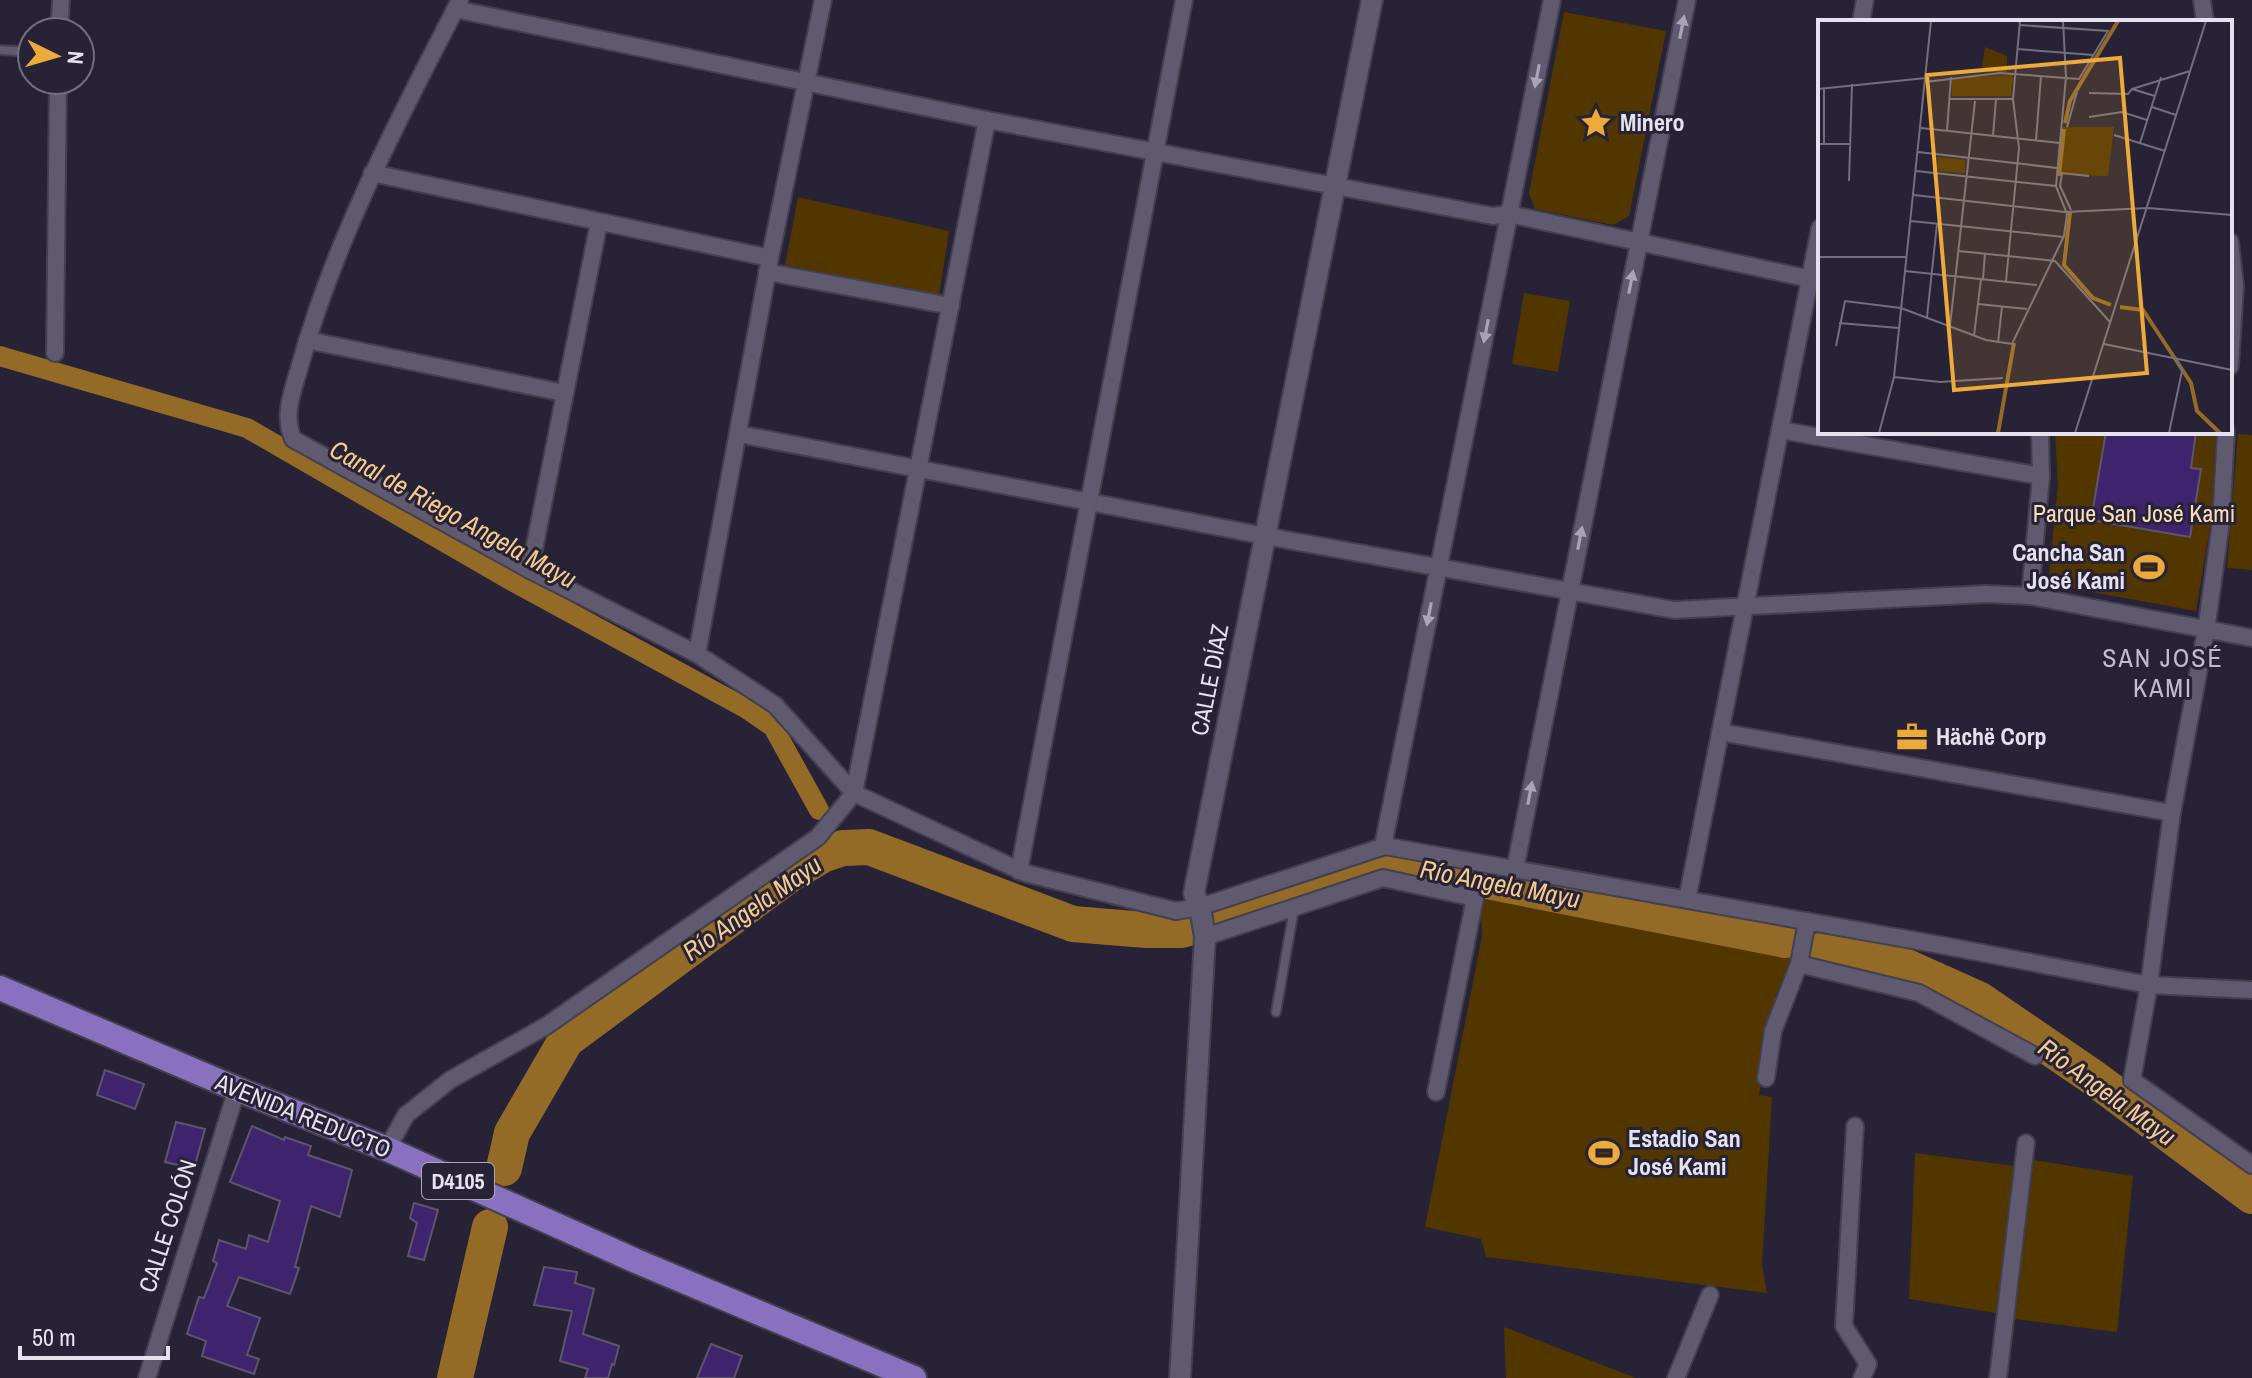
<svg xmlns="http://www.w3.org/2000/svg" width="2252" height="1378" viewBox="0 0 2252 1378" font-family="'Archivo Narrow',sans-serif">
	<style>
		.green { fill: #513600 }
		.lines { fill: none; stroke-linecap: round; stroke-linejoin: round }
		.canal { stroke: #936b27; stroke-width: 20 }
		.river { stroke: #936b27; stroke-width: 36 }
		.building { fill: #3f236d; stroke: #5c566c; stroke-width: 2 }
		.service-casing { stroke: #433f4f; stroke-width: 12 }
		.minor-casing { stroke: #433f4f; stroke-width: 20 }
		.tertiary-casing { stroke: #433f4f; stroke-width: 24 }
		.primary-casing { stroke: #433f4f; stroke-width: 28 }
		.service { stroke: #5f5a70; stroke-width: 8 }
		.minor { stroke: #5f5a70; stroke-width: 16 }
		.tertiary { stroke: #5f5a70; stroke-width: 20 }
		.primary { stroke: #8971bf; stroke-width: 24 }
		.oneway { fill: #a9a5b6 }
		.labels { text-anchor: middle; stroke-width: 6; stroke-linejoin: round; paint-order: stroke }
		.shield { fill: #272235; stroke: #aca8b7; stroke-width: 2 }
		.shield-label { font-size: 22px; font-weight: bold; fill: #e5e2ef }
		.poi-label { font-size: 24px; font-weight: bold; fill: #e5e2ef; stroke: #272235; text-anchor: start }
		.park-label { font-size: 24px; fill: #fbdfb7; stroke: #272235 }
		.street-label { font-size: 24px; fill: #e5e2ef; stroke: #272235 }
		.water-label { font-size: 26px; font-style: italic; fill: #f5cb8e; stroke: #272235 }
		.neighbourhood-label { font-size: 26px; letter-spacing: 2px; fill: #c1bbd4; stroke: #272235 }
		.inset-river { fill: none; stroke: #936b27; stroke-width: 4 }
		.inset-road { fill: none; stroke: #736f7f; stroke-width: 2 }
		.view { fill: #ebaa39; fill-opacity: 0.15; stroke: #ebaa39; stroke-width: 4 }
		.inset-edge { fill: none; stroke: #e5e2ef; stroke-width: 4 }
	</style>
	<rect width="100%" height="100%" fill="#272235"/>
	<g class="green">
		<path d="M1564,12L1666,31L1629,216L1613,225L1535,209L1529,193Z"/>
		<path d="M798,197L949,231L939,296L785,265Z"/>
		<path d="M1524,293L1570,301L1558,372L1512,364Z"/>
		<path d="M2055,432H2216L2211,522L2196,611L2048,584L2058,484Z"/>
		<path d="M2238,434L2252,435V570L2227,568Z"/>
		<path d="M1464,866L1798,929L1793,961L1776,994L1759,1095L1772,1097L1762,1265L1767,1293L1486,1257L1481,1239L1425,1227L1482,936L1480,895L1463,884Z"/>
		<path d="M1915,1153L2014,1166L1996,1313L1909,1299Z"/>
		<path d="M2034,1160L2133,1176L2117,1332L2014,1319Z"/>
		<path d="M1504,1327L1636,1378H1506Z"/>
	</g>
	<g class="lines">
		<path class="canal" d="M0,356L247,428L512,581L747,709L773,727L819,810"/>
		<g class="river">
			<path d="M1220,918L1386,861L1785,940"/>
			<path d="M1823,950L1902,965L1980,1000L2091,1076L2252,1196"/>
			<path d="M504,1168L512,1133L566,1040L789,875L822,855L843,848L869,847L1073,924L1146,930H1182L1189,928"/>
			<path d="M455,1378L490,1227"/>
		</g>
	</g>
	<g class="building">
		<path d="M2106,432H2196L2191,468L2201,469L2190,537L2091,520Z"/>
		<path d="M105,1070L144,1084L135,1109L97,1095Z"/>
		<path d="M176,1122L205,1129L194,1169L165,1162Z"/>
		<path d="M252,1126L284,1140L285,1137L311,1146L308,1155L352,1170L340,1217L311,1206L295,1267L299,1268L290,1294L239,1277L227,1306L260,1318L247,1355L259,1359L254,1374L202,1356L206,1341L187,1334L199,1297L204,1298L217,1263L213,1261L219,1240L246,1249L249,1235L268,1242L280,1201L230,1182Z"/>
		<path d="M414,1203L438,1210L424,1260L408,1256L417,1223L410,1218Z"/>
		<path d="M544,1267L577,1272L575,1283L594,1289L583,1334L619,1346L614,1365L612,1364L608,1378H585L588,1369L560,1361L572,1311L534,1305Z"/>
		<path d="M711,1344L742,1356L734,1378H697Z"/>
	</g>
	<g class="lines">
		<defs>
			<g id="service">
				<path d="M0,50L32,52"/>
				<path d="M1276,1012L1294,909"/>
			</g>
			<g id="minor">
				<path d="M460,0C400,117 337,234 301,362C294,388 282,413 293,439L530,570L697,654L775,705L854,793L1025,873L1176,911L1200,907L1385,846L1946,946L2149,985L2252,990"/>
				<path d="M2202,0L2205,22"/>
				<path d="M455,9L987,120L1493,216L1509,214L1820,281"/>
				<path d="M1861,22L1865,0"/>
				<path d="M59,32L61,0"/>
				<path d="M372,173L770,258"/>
				<path d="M2230,242L2235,286L2230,366"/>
				<path d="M767,272L951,306"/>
				<path d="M307,340L564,393"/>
				<path d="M55,353L58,80"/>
				<path d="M1780,430L2041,476"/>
				<path d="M2226,432L2221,522L2206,631L2172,813L2149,985L2132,1080L2252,1165"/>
				<path d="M739,434L1265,536L1674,610L1986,594L2030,596L2252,638"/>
				<path d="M530,570L599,222"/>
				<path d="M2030,596L2041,476L2040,432"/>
				<path d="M697,654L770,258L823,0"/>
				<path d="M1720,732L2172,813"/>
				<path d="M1383,846L1552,0"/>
				<path d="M1515,869L1687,0"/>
				<path d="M1019,871L1184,0"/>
				<path d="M1687,900L1820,228"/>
				<path d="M1205,937L1383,878L1475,898L1436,1092"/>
				<path d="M1799,964L1919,993L2035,1056"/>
				<path d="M1766,1078L1773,1031L1799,964L1807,921"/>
				<path d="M1855,1126L1844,1326L1868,1364L1862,1378"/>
				<path d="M387,1149L406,1115L450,1080L546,1026L818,837L854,793L987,120"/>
				<path d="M147,1378L237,1089"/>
				<path d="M1676,1378L1710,1295"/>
				<path d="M1998,1378L2026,1143"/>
			</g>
			<path id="tertiary" d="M1180,1378L1205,937L1200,907L1194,893L1372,0"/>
			<path id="primary" d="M0,988L237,1089L387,1149L636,1261L914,1378"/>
		</defs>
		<use href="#service" class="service-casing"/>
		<use href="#minor" class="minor-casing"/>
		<use href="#tertiary" class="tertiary-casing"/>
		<use href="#primary" class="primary-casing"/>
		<use href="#service" class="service"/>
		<use href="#minor" class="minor"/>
		<use href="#tertiary" class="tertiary"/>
		<use href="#primary" class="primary"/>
	</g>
	<defs><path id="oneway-solid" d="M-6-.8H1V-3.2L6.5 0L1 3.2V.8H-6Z" transform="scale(2)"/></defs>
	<g class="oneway">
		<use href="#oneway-solid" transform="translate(1682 27) rotate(-79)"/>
		<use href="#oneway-solid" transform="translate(1537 76) rotate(101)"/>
		<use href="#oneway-solid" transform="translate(1631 282) rotate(-79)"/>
		<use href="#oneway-solid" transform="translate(1486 331) rotate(101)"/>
		<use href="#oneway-solid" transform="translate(1580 538) rotate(-79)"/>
		<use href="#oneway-solid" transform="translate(1429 614) rotate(101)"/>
		<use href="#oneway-solid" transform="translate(1530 793) rotate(-79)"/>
	</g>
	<defs>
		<symbol id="sight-bare" viewBox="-9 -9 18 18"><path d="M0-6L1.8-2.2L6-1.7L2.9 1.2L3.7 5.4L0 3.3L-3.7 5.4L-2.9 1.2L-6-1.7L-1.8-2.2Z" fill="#ebaa39" stroke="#272235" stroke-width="2.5" paint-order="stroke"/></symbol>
		<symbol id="stadium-bare" viewBox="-9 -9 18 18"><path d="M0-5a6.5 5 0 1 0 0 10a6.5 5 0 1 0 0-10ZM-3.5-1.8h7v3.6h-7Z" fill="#ebaa39" stroke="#272235" stroke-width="2.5" paint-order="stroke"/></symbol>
		<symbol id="office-bare" viewBox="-9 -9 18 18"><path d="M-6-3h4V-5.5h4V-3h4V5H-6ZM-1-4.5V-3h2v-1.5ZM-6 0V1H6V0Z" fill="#ebaa39" stroke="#272235" stroke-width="2.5" paint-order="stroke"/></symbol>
	</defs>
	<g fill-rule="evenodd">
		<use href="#sight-bare" x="1574" y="101" width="44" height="44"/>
		<use href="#stadium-bare" x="2127" y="545" width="44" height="44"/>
		<use href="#office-bare" x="1890" y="715" width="44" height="44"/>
		<use href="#stadium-bare" x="1582" y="1131" width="44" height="44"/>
	</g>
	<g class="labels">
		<rect class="shield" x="422" y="1163" width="72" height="36" rx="6"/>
		<g class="shield-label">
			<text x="458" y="1189">D4105</text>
		</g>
		<g class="poi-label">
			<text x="1620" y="131">Minero</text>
			<text x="2125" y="561" text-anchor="end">Cancha San<tspan x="2125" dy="28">José Kami</tspan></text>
			<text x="1936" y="745">Hächë Corp</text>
			<text x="1628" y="1147">Estadio San<tspan x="1628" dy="28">José Kami</tspan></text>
		</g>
		<g class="park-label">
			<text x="2134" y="522">Parque San José Kami</text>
		</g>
		<g class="street-label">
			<text transform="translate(1210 680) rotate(-79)" y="8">CALLE DÍAZ</text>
			<text transform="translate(303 1116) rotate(22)" y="8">AVENIDA REDUCTO</text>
			<text transform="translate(168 1226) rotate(-72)" y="8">CALLE COLÓN</text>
		</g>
		<g class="water-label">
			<text transform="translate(453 514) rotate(29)" y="9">Canal de Riego Angela Mayu</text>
			<text transform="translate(1500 884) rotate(11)" y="9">Río Angela Mayu</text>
			<text transform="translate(752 908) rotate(-35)" y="9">Río Angela Mayu</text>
			<text transform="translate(2107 1092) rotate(36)" y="9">Río Angela Mayu</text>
		</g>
		<g class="neighbourhood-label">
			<text x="2163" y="667">SAN JOSÉ<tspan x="2163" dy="30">KAMI</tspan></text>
		</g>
	</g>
	<g transform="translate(1818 20)">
		<rect width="414" height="414" fill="#272235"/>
		<path d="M167,27L189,36V52H170L164,46ZM195,55L193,76H134V58ZM244,107H296L290,156L240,155ZM120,137L147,140V153L119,151Z" fill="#513600"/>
		<path class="inset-river" d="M247,103L252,81L300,1M241,156L246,109M252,192L246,245L275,278L293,285M302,287L325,290L373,363L379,391L402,413M180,413L196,323"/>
		<path class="inset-road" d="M199,29L275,35M107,62L182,53L261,59L290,11L201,5M0,69L108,58M6,69V124M314,69L372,51M271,73L310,74L314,69L337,76M132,79H195M334,87L358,95M271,97L304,92L329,100M249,107L259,72M103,108L242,123M129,111L133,57M296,115L347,131M175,116L178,79M218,120L223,56M322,123L343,57M0,124H31M100,132L239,148M98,151L238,166M31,161L34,64M96,175L247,192L330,188L414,195M253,190L242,166L244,153L271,156M93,201L246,217M141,231L237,241L292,302M0,237H89M87,251L219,265M165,259L167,233M188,261L201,128L195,79L202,1M160,284L209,289M109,297L119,204M21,303L81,308M132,306L157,81M156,316L163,259M180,323L184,286M286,324L414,350M18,326L27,281L83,288L168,320L194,324L246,216L249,194L238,166L248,57L245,1M76,357L122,362L185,358M61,413L76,357L113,1M257,413L388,1M351,413L364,351L357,338"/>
		<path class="view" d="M302,38L329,353L136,370L109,55Z"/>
		<rect width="414" height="414" class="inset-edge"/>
	</g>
	<g transform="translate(56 56) rotate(95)"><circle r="38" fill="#272235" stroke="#736f7f" stroke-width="2"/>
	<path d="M0-6L14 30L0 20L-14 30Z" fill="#ebaa39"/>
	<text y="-12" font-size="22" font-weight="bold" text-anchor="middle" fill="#e5e2ef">N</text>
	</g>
	<path d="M20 1346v12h148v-12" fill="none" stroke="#e5e2ef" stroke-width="4"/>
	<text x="32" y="1346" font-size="24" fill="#e5e2ef" stroke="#272235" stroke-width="6" paint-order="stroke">50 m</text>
</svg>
